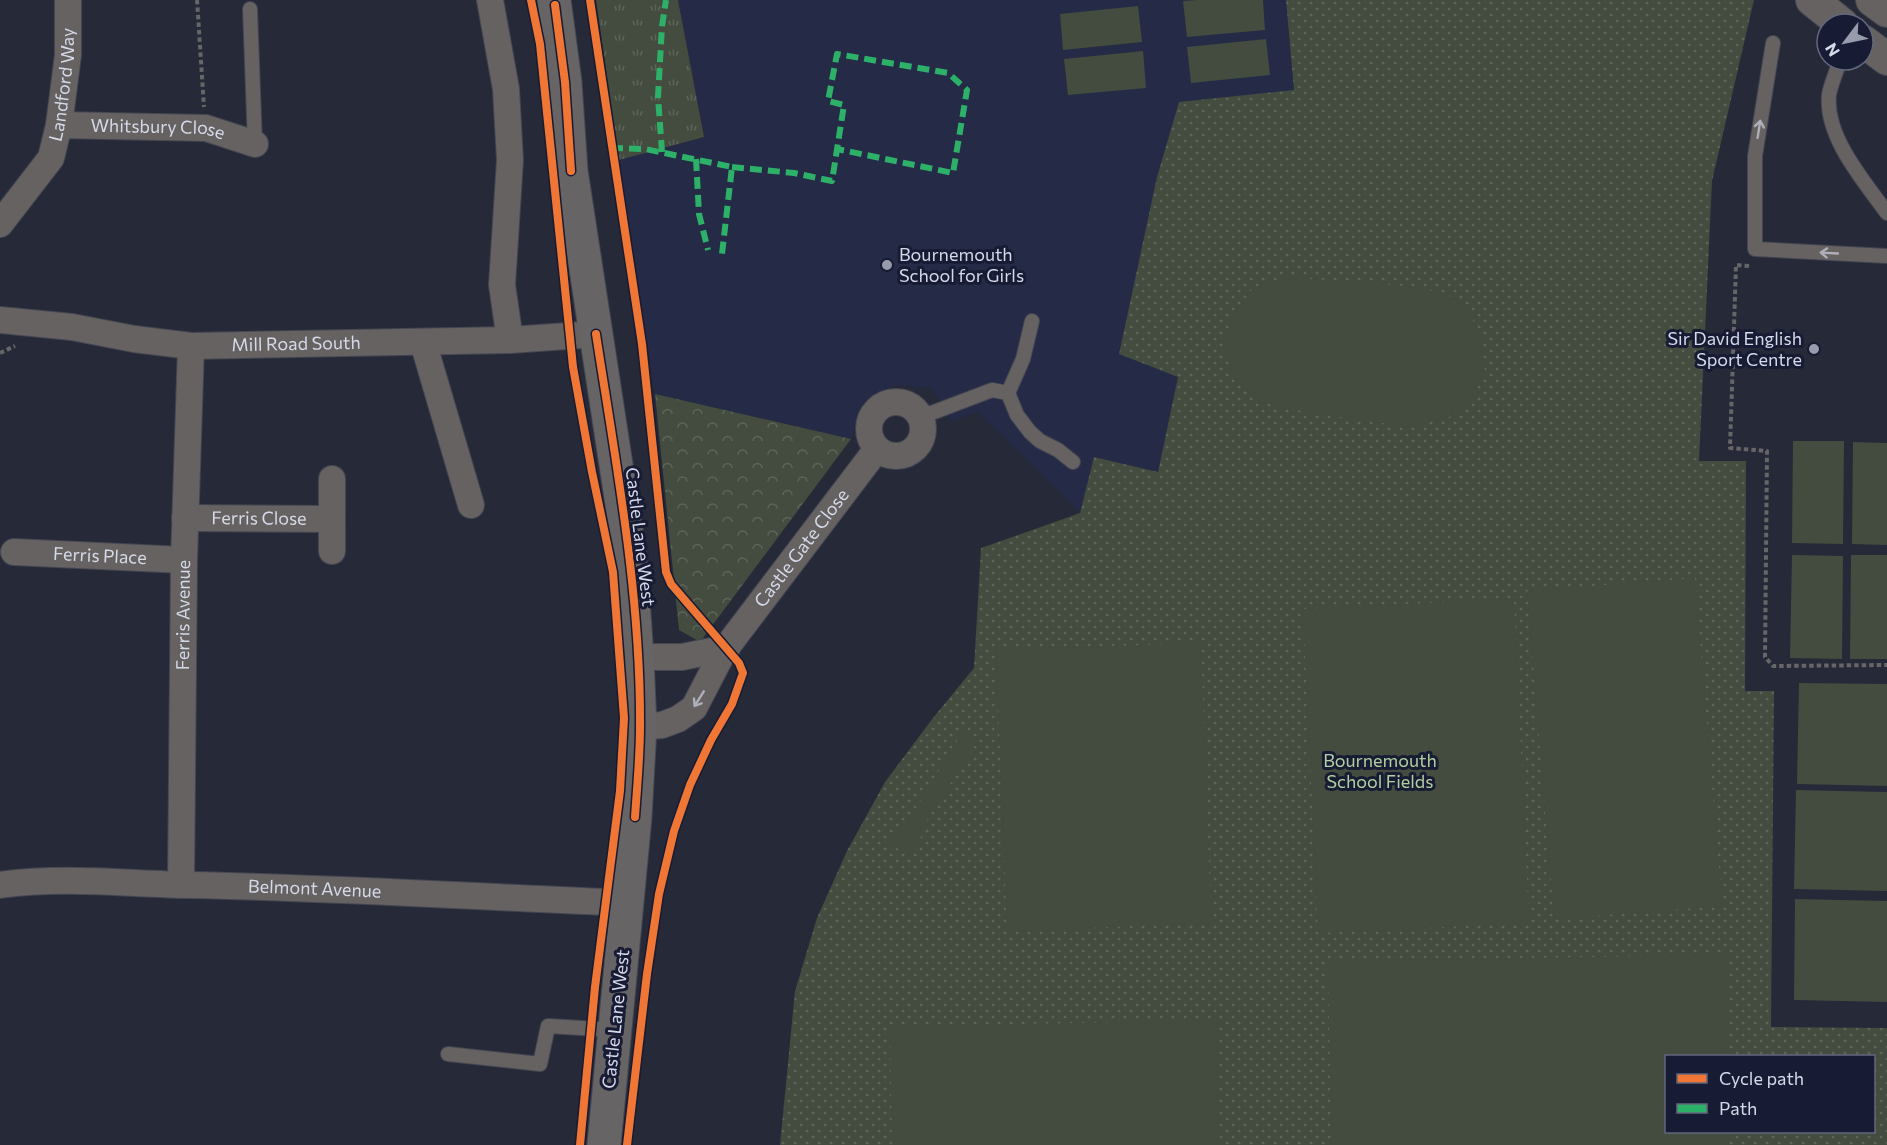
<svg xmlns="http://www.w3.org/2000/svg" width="1887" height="1145" viewBox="0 0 1887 1145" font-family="Commissioner,sans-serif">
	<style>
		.built { fill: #252a47 }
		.grass { fill: url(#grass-tufts) }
		.forest { fill: url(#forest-crowns) }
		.park { fill: url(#park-dots); fill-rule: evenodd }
		.pitch { fill: #434c3e }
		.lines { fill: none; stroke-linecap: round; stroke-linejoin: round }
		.service-casing { stroke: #444652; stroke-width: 16 }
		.minor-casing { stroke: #444652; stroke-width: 28 }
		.tertiary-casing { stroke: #444652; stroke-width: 34 }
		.primary-casing { stroke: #444652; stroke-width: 35 }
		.path { stroke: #666567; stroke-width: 4; stroke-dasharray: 4.5 3; stroke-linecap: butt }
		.service { stroke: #656261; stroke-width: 14 }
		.minor { stroke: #656261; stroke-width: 26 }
		.tertiary { stroke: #656261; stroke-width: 32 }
		.primary { stroke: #666465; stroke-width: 33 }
		.quiet { stroke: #2db169; stroke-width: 6; stroke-dasharray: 12 6; stroke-linecap: butt }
		.cycleway-casing { stroke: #171b33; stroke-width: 11 }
		.cycleway { stroke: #f07635; stroke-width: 8 }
		.oneway { stroke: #aeafb9 }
		.poi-dot { fill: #989bab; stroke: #171b33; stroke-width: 2 }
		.labels { text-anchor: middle; stroke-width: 6; stroke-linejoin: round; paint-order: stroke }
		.street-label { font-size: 18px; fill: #d5d9e9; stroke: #171b33 }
		.poi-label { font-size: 18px; fill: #d5d9e9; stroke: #171b33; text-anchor: start }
		.park-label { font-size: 18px; fill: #b2d09e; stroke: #171b33 }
	</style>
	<defs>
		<pattern id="grass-tufts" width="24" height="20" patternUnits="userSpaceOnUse" patternTransform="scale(1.5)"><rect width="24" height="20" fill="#434c3e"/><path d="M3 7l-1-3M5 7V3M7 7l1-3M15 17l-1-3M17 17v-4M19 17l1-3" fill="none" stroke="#5d655a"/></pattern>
		<pattern id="forest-crowns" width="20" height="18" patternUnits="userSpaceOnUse" patternTransform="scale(1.5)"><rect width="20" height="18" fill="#434c3e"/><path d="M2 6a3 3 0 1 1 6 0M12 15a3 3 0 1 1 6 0" fill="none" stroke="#5d655a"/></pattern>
		<pattern id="park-dots" width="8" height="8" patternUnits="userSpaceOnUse" patternTransform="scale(1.5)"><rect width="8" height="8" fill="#434c3e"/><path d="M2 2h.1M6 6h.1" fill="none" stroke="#5d655a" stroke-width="1.8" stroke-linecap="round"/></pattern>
	</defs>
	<rect width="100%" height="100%" fill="#262937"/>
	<path class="built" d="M678,0H1286L1294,90L1178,377L1158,472L1095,457L1081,513L978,412L952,421L931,388L895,385L864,401L851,439L655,394L619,160L704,137Z"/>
	<path class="grass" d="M596,0H678L704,137L619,160Z"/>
	<path class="forest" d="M655,394L851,439L700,642L679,630Z"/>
	<path class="park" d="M1286,0H1754L1712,181L1699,461H1746L1745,691H1774L1771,1027L1887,1028V1145H780L795,991L817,918L847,851L885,782L933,718L974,668L981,548L1080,513L1094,457L1158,472L1178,377L1119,354L1157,177L1179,102L1294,90ZM1666,1056H1874V1132H1666Z"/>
	<g class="pitch">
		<path d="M1197,0H1263L1265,30L1187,37L1183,1Z"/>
		<path d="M1138,6L1142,42L1063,50L1060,14Z"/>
		<path d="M1266,39L1270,75L1191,83L1187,47Z"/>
		<path d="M1143,51L1146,88L1068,95L1064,59Z"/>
		<path d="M1285,277L1419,287L1449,296L1471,315L1482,343L1485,372L1472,398L1448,418L1413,426L1364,421L1289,409L1258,401L1234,377L1223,348L1232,319L1250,291Z"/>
		<path d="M1793,441H1844L1843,544L1792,543Z"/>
		<path d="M1853,442L1887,443V545L1852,544Z"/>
		<path d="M1792,555L1843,556L1842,659L1790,658Z"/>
		<path d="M1851,555H1887V659H1850Z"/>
		<path d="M1695,578L1722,906L1554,919L1527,591Z"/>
		<path d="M1514,599L1529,923L1318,933L1303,609Z"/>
		<path d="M1201,643L1211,923L1007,931L996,650Z"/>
		<path d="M1799,683L1887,684V786L1797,784Z"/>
		<path d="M963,731L978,741L919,832L922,835L909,856L889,843L903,821L907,823Z"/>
		<path d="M1796,790L1887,792V891L1794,889Z"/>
		<path d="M1795,899L1887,901V1002L1794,1000Z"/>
		<path d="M1726,955L1728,1056H1666V1132H1729V1145H1331L1328,961Z"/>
		<path d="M1217,1020L1220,1145H892L890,1027Z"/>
	</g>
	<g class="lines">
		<defs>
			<g id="service">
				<path d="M250,9L255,144"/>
				<path d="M1773,43L1755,156V249L1887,256"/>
				<path d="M1840,60C1837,71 1831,83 1829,95C1825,137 1864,181 1887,213"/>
				<path d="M1008,393L1023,359L1032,321"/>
				<path d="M921,417L992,390L1008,393L1017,415L1030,432L1040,441L1058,450L1073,462"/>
				<path d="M448,1054L540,1064L548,1026L615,1030"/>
			</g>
			<g id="minor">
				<path d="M490,0L506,89L510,160L502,285L510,340"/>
				<path id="s1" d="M59,125L206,128L255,144"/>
				<path id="s2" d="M0,224L51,158L59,125L68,55V0"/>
				<path id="s3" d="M0,320L72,327L134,339L191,346L510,340L596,334"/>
				<path d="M423,342L471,505"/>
				<circle cx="896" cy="429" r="27"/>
				<path d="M332,479V551"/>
				<path id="s4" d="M185,518L332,519"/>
				<path id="s5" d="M14,552L184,560"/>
				<path d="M637,657H682L727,648"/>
				<path id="s6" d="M640,727L662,725L678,719L694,708L723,652L877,449"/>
				<path id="s7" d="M0,885C62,876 128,884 191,885C337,888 482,897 628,903"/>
				<path id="s8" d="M181,885L184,560L191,346"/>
			</g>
			<g id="tertiary">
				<path d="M1812,0L1842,24"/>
				<path d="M1872,0L1887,11"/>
				<path d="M1863,41L1887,59"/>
			</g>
			<path id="primary" d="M554,0L565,82L571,171L630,556L637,657L640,727L635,817L604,1145"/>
		</defs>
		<use href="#service" class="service-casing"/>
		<use href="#minor" class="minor-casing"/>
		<use href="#tertiary" class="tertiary-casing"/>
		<use href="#primary" class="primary-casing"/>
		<g class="path">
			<path d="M197,0L204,107"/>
			<path d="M1749,266L1736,265L1730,448L1767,451L1765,657L1773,666L1887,665"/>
			<path d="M0,353L15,346"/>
		</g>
		<use href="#service" class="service"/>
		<use href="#minor" class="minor"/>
		<use href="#tertiary" class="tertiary"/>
		<use href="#primary" class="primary"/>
		<g class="quiet">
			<path d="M611,148L645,149L732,167L722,254"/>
			<path d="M662,152L658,97L662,26L666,0"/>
			<path d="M696,159L699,214L708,250"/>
			<path d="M732,167L794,173L832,181L844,105L828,101L837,54L948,73L967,90L953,173L837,149"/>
		</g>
		<defs>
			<g id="cycleway">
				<path d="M531,0L540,44L573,367L592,472L613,572L624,718L620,791L595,987L580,1145"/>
				<path d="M590,0L642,344L666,572L671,584L739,663L743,673L732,704L711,740L690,785L674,831L659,894L647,974L627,1145"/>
				<path d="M555,5L565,82L571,171"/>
				<path d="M596,334C616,464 641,595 640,727C640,757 637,787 635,817"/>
			</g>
		</defs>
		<use href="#cycleway" class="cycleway-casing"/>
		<use href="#cycleway" class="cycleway"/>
	</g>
	<defs><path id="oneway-shaft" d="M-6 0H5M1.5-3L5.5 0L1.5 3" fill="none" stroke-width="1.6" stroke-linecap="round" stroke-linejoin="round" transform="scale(1.5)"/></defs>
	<g class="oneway">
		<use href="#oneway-shaft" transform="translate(1759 129) rotate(-81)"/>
		<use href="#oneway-shaft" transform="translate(1829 253) rotate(-177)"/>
		<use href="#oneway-shaft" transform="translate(699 699) rotate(122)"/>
	</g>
	<g class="poi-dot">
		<circle cx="887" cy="265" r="6"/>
		<circle cx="1814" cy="349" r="6"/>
	</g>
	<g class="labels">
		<g class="street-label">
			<text dy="6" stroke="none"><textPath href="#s2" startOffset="158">Landford Way</textPath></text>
			<text dy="6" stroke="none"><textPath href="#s1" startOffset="99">Whitsbury Close</textPath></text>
			<text dy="6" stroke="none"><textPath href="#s3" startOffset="298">Mill Road South</textPath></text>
			<text dy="6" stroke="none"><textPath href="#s4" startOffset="74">Ferris Close</textPath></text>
			<text transform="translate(640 537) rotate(83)" y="6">Castle Lane West</text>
			<text dy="6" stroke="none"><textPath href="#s6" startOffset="252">Castle Gate Close</textPath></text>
			<text dy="6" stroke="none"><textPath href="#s5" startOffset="86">Ferris Place</textPath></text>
			<text dy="6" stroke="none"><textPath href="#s8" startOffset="270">Ferris Avenue</textPath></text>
			<text dy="6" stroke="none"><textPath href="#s7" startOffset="315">Belmont Avenue</textPath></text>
			<text transform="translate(616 1019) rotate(-84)" y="6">Castle Lane West</text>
		</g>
		<g class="poi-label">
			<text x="899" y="261">Bournemouth<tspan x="899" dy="21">School for Girls</tspan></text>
			<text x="1802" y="345" text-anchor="end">Sir David English<tspan x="1802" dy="21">Sport Centre</tspan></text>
		</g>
		<g class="park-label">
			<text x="1380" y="767">Bournemouth<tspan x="1380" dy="21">School Fields</tspan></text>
		</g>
	</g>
	<rect x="1665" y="1055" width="210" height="78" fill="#171b33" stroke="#63677c" stroke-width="1.5"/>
	<rect x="1677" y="1074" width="30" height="9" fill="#f07635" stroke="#63677c" stroke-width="1.5"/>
	<text x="1719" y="1085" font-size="18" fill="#d5d9e9">Cycle path</text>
	<rect x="1677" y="1104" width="30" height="9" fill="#2db169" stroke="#63677c" stroke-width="1.5"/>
	<text x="1719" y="1115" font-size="18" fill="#d5d9e9">Path</text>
	<g transform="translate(1845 42) rotate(238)"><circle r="28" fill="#171b33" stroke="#63677c" stroke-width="1.5"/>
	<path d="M0-4.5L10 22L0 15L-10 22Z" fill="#989bab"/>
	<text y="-9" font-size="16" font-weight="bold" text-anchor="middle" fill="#d5d9e9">N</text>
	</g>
</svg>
